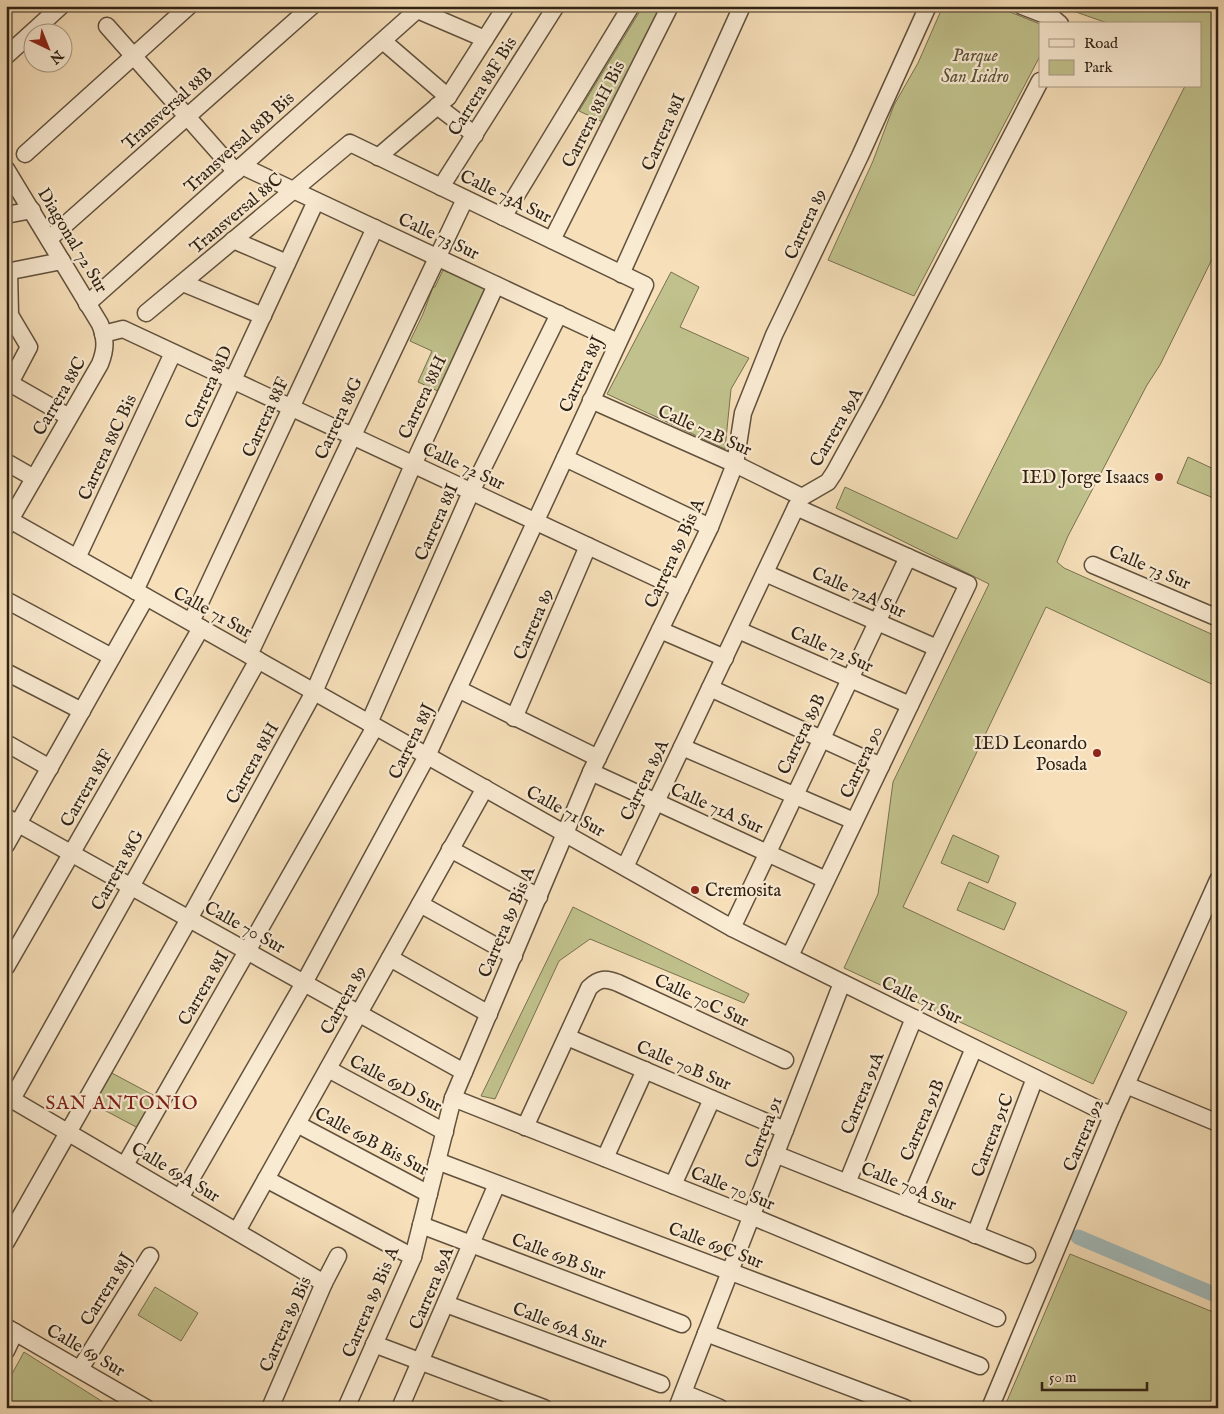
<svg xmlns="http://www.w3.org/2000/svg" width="1224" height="1414" viewBox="0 0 1224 1414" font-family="'IM FELL English',serif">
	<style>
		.green { fill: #c0c18c; stroke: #787250 }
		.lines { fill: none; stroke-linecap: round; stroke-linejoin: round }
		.canal { stroke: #a1baba; stroke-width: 15 }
		.minor-casing { stroke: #61513d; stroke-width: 19 }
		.minor { stroke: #f9ead2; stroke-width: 16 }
		.poi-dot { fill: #8f2418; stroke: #f9ead2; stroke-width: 2 }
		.labels { text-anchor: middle; stroke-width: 4.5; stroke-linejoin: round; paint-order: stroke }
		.park-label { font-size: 18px; font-style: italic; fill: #5a5238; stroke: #f9ead2 }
		.street-label { font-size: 18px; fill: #2f2214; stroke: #f9ead2 }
		.poi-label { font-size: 18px; fill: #2f2214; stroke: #f9ead2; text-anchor: end }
		.neighbourhood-label { font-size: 19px; letter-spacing: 1px; fill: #7a1f14; stroke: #f9ead2 }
	</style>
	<rect width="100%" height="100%" fill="#f6dfb9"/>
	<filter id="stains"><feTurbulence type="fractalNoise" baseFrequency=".004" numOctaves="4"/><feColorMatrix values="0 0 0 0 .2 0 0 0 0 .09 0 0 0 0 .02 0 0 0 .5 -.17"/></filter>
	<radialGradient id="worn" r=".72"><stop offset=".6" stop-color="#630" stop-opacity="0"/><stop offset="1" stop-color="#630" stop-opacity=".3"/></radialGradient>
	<g class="green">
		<path d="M643,6H665L605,123L579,111Z"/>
		<path d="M943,6H995L1040,24V56L914,296L828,260L873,161L894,105L918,63Z"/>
		<path d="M1059,6H1218V247L1160,365L1147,385L1068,536L1057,562L1064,568L1218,637V687L1046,607L903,907L1127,1012L1093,1084L844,968L878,894L893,782L989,584L836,508L845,487L957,539L1185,86H1200V24H1110Z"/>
		<path d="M443,270L488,290L440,392L418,382L432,351L410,341L423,314L433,287H435Z"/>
		<path d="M671,272L699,287L680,327L749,358L731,389L725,449L607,394Z"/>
		<path d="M1188,457L1218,471V495L1216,499L1177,483Z"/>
		<path d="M953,835L999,856L988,883L941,863Z"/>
		<path d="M969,882L1016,903L1004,930L957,910Z"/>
		<path d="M573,907L749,994L744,1003L590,939L559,961L495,1099L481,1096Z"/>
		<path d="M108,1071L155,1096L138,1128L91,1103Z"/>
		<path d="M1070,1254L1218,1314V1408H1004Z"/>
		<path d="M155,1287L198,1313L181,1341L138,1315Z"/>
		<path d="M24,1352L103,1402L100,1408H6V1385Z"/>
	</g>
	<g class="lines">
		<path class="canal" d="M1078,1237L1218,1296"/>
		<defs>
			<g id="minor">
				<path d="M408,6L485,39"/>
				<path d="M1022,6L1053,18L1060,24"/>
				<path d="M107,26L236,172"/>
				<path d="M383,41L448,97"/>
				<path d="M6,56L61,6"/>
				<path d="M437,106L475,135"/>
				<path d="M25,154L189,6"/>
				<path d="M378,157L448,97L506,6"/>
				<path d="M242,166L618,342"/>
				<path d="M6,169L100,324C106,339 106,349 100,364L6,527"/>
				<path d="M441,187L556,6"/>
				<path d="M6,215L32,210"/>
				<path d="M503,217L631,6"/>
				<path d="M49,239L312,6"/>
				<path d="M233,240L287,263"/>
				<path d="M552,240L670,6"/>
				<path d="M9,271L10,315L29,347L10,383"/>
				<path d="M6,272L62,261"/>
				<path d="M621,274L742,6"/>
				<path d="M183,283L263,316"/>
				<path d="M87,304L417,10"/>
				<path d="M146,313L350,143L645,285L427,756L304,983L180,1198"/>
				<path d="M103,334L123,329L680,589"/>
				<path d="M6,381L69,417"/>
				<path d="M591,400L735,464L802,497"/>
				<path d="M565,458L710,527"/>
				<path d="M6,462L34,478"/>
				<path d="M10,520L732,928L1112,1116"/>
				<path d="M77,558L173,353"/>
				<path d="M1093,565L1218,618"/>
				<path d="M765,573L937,648"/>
				<path d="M135,591L316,201"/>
				<path d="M6,600L112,657"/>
				<path d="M191,622L375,228"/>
				<path d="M660,630L725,658"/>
				<path d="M738,630L910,705"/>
				<path d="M249,655L465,199"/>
				<path d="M6,672L82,711"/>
				<path d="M710,688L881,766"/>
				<path d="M458,689L598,758"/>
				<path d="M514,718L588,546"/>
				<path d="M369,723L471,492L559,314"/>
				<path d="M6,743L50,768"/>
				<path d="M682,747L854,821"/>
				<path d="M591,772L826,880"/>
				<path d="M6,817L464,1072"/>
				<path d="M6,845L146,597"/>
				<path d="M450,849L539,897"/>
				<path d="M625,867L796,507L802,497L828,482L834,473L873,402L1040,81"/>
				<path d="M420,904L514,956"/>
				<path d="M732,928L908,557"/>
				<path d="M790,956L968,584L796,507"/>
				<path d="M390,958L489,1014"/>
				<path d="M6,967L201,628"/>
				<path d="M567,1037L785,1130"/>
				<path d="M328,1069L445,1132"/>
				<path d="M1126,1085L1218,1123"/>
				<path d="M6,1096L324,1283"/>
				<path d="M453,1098L751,1216L997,1318"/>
				<path d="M12,1099L258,660"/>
				<path d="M297,1124L429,1194"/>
				<path d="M525,1127L589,988C599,978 606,978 618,983L785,1060"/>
				<path d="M775,1154L1027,1255"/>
				<path d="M605,1158L645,1070"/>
				<path d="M437,1161L980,1366"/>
				<path d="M125,1165L375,727"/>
				<path d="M266,1179L413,1257"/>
				<path d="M847,1183L914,1018"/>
				<path d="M673,1185L712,1099"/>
				<path d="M907,1207L974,1048"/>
				<path d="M421,1225L682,1324"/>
				<path d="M237,1231L485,788"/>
				<path d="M975,1235L1035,1078"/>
				<path d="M6,1242L189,919L314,692L413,465L496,285"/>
				<path d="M446,1304L661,1384"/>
				<path d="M6,1327L146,1408"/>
				<path d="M706,1333L905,1408"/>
				<path d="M374,1344L544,1408"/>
				<path d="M6,1351L15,1332"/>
				<path d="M80,1369L150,1256"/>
				<path d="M691,1396L720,1408"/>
				<path d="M270,1408L324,1283L338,1256"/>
				<path d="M346,1408L413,1257L453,1098L591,772L710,527L735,464L743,413L774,335L860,156L928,6"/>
				<path d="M400,1408L497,1184"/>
				<path d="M677,1408L842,983"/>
				<path d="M990,1408L1112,1116L1218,880"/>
			</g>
		</defs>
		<use href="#minor" class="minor-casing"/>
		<use href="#minor" class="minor"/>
	</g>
	<g class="poi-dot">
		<circle cx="1159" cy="477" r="5"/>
		<circle cx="1097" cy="753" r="5"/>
		<circle cx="695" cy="890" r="5"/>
	</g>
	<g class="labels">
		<g class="park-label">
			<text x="975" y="61">Parque<tspan x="975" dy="21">San Isidro</tspan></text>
		</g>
		<g class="street-label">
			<text transform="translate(482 86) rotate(-58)" y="6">Carrera 88F Bis</text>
			<text transform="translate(167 108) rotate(-42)" y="6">Transversal 88B</text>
			<text transform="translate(593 114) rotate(-63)" y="6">Carrera 88H Bis</text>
			<text transform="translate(663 132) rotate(-66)" y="6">Carrera 88I</text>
			<text transform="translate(239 142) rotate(-42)" y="6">Transversal 88B Bis</text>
			<text transform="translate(506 196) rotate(26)" y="6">Calle 73A Sur</text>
			<text transform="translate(236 213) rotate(-40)" y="6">Transversal 88C</text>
			<text transform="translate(805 224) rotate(-65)" y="6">Carrera 89</text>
			<text transform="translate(439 236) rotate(25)" y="6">Calle 73 Sur</text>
			<text transform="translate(73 240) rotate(59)" y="6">Diagonal 72 Sur</text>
			<text transform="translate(581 374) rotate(-65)" y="6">Carrera 88J</text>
			<text transform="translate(208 387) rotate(-65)" y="6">Carrera 88D</text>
			<text transform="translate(59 396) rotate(-60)" y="6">Carrera 88C</text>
			<text transform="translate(422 397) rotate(-65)" y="6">Carrera 88H</text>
			<text transform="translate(265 417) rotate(-65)" y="6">Carrera 88F</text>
			<text transform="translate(338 418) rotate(-65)" y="6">Carrera 88G</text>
			<text transform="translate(836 427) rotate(-60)" y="6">Carrera 89A</text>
			<text transform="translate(705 430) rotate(24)" y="6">Calle 72B Sur</text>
			<text transform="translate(107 447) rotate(-65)" y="6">Carrera 88C Bis</text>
			<text transform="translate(464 466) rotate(25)" y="6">Calle 72 Sur</text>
			<text transform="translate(436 522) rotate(-66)" y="6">Carrera 88I</text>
			<text transform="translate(674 553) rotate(-65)" y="6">Carrera 89 Bis A</text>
			<text transform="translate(1150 567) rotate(23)" y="6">Calle 73 Sur</text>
			<text transform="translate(859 592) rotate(24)" y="6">Calle 72A Sur</text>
			<text transform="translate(213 612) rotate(29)" y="6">Calle 71 Sur</text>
			<text transform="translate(533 624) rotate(-67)" y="6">Carrera 89</text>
			<text transform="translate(832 649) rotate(24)" y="6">Calle 72 Sur</text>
			<text transform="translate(801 734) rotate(-64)" y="6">Carrera 89B</text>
			<text transform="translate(411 741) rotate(-64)" y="6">Carrera 88J</text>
			<text transform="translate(861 762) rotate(-65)" y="6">Carrera 90</text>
			<text transform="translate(252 763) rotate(-61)" y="6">Carrera 88H</text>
			<text transform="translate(644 780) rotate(-64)" y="6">Carrera 89A</text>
			<text transform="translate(86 788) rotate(-60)" y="6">Carrera 88F</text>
			<text transform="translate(717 808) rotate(24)" y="6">Calle 71A Sur</text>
			<text transform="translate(566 811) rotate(29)" y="6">Calle 71 Sur</text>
			<text transform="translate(117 870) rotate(-61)" y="6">Carrera 88G</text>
			<text transform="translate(506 922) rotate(-67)" y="6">Carrera 89 Bis A</text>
			<text transform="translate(245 927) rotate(29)" y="6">Calle 70 Sur</text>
			<text transform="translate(203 988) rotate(-60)" y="6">Carrera 88I</text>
			<text transform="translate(343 1000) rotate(-61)" y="6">Carrera 89</text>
			<text transform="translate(702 1000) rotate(25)" y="6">Calle 70C Sur</text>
			<text transform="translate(922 1000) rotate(26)" y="6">Calle 71 Sur</text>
			<text transform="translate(684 1065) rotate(23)" y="6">Calle 70B Sur</text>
			<text transform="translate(396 1083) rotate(28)" y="6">Calle 69D Sur</text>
			<text transform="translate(862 1093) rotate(-68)" y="6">Carrera 91A</text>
			<text transform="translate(922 1120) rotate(-67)" y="6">Carrera 91B</text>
			<text transform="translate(763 1132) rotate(-69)" y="6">Carrera 91</text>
			<text transform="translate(992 1135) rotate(-69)" y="6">Carrera 91C</text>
			<text transform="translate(1083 1135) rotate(-67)" y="6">Carrera 92</text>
			<text transform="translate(372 1141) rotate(28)" y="6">Calle 69B Bis Sur</text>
			<text transform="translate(176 1172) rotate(31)" y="6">Calle 69A Sur</text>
			<text transform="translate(909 1186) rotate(22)" y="6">Calle 70A Sur</text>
			<text transform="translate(733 1188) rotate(22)" y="6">Calle 70 Sur</text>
			<text transform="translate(716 1245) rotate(21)" y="6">Calle 69C Sur</text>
			<text transform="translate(559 1256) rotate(21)" y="6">Calle 69B Sur</text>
			<text transform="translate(431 1288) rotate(-67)" y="6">Carrera 89A</text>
			<text transform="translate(106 1289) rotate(-58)" y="6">Carrera 88J</text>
			<text transform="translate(370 1302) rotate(-67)" y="6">Carrera 89 Bis A</text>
			<text transform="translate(285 1324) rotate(-66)" y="6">Carrera 89 Bis</text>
			<text transform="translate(560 1325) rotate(21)" y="6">Calle 69A Sur</text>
			<text transform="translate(86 1350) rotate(30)" y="6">Calle 69 Sur</text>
		</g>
		<g class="poi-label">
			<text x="1149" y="483">IED Jorge Isaacs</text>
			<text x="1087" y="749">IED Leonardo<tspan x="1087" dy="21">Posada</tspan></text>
			<text x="705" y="896" text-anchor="start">Cremosita</text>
		</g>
		<g class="neighbourhood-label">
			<text x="122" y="1109">SAN ANTONIO</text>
		</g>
	</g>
	<rect width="1224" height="1414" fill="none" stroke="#f6dfb9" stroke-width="25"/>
	<rect x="8" y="8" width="1209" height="1399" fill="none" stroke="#2f2214" stroke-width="2.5"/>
	<rect x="12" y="12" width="1199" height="1389" fill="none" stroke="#2f2214"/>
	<rect x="1039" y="22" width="162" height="65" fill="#f9ead2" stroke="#a89a86"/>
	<rect x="1049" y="39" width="25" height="8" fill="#f9ead2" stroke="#a89a86"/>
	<text x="1084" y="48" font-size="15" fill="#2f2214">Road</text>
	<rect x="1049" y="60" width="25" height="15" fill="#c0c18c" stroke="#a89a86"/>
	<text x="1084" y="72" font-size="15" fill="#2f2214">Park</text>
	<g transform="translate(48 48) rotate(137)"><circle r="24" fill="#f9ead2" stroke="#a89a86"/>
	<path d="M0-4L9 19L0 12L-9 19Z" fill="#8f2418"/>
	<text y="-8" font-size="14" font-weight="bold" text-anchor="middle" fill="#2f2214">N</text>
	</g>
	<path d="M1042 1382v8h105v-8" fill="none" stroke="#2f2214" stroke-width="2.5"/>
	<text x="1049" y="1382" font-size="15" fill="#2f2214" stroke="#f9ead2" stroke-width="4" paint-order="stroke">50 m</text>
	<rect width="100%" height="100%" filter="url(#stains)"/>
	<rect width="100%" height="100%" fill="url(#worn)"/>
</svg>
